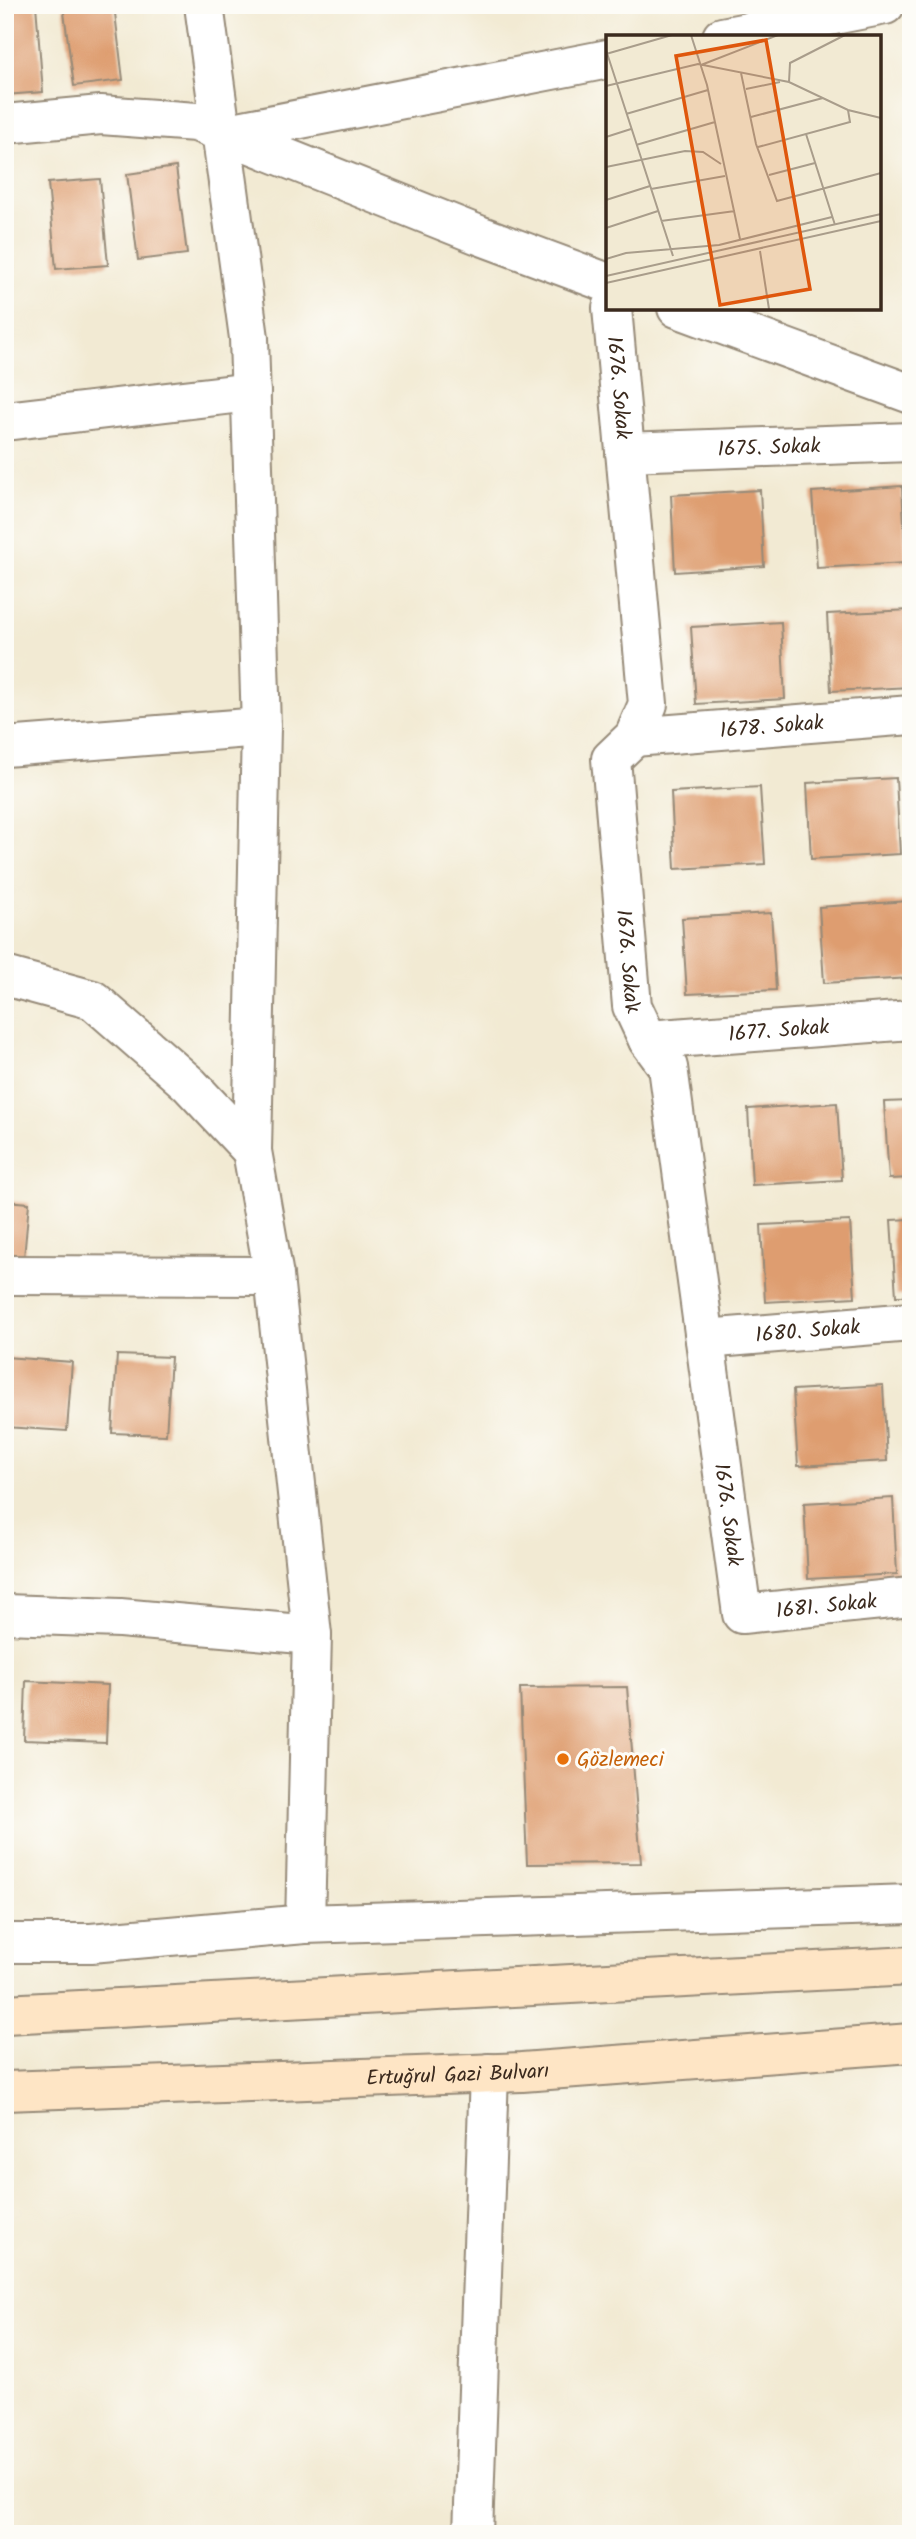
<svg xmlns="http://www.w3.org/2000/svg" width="916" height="2539" viewBox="0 0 916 2539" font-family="Kalam,sans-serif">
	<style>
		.building { fill: #de9d70 }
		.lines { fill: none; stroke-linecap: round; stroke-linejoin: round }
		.minor-casing { stroke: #968a78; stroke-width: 42 }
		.tertiary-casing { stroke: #968a78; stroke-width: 42 }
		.secondary-casing { stroke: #968a78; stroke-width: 42 }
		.minor { stroke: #fff; stroke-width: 38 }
		.tertiary { stroke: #fff; stroke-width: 38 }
		.secondary { stroke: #fee5c5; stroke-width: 38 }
		.food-dot { fill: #e8710a; stroke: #fdfcf7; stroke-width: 2.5 }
		.labels { text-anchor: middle; stroke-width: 6; stroke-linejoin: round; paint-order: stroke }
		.street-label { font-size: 21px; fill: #3b2a1e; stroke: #fdfcf7 }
		.food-label { font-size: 21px; fill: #c56008; stroke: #fdfcf7; text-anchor: start }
		.inset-road { fill: none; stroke: #a99d8b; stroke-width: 2 }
		.view { fill: #df570d; fill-opacity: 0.15; stroke: #df570d; stroke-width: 3.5 }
		.inset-edge { fill: none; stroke: #3b2a1e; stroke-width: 3.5 }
	</style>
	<rect width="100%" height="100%" fill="#fdfcf7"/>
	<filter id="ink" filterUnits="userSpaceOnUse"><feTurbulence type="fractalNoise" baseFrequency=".0143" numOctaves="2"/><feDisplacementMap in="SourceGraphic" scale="14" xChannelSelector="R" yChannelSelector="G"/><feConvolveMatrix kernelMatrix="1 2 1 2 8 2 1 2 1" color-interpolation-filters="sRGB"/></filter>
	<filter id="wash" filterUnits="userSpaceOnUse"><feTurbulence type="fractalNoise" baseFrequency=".00686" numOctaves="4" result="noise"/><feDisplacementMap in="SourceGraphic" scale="28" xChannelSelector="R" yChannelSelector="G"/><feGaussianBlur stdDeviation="1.57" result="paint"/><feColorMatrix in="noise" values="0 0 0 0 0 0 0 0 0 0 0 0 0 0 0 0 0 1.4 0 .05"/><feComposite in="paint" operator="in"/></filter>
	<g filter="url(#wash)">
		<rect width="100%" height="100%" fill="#f2ead3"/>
		<g id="blocks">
			<g class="building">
				<path d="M36,5L43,92L5,95V8Z"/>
				<path d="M63,5H114L123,80L74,86Z"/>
				<path d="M176,167L187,254L138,260L127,174Z"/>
				<path d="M100,179L108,265L56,269L48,183Z"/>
				<path d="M5,208L14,267L5,268Z"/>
				<path d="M902,486L906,563L817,568L812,492Z"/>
				<path d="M760,490L764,566L675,572L671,495Z"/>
				<path d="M911,610V687L831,691L827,614Z"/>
				<path d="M781,622L785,699L696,704L691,627Z"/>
				<path d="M896,778L900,854L811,859L807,783Z"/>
				<path d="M760,787L765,864L675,869L671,792Z"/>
				<path d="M909,901L911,978L824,983L819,907Z"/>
				<path d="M771,913L776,990L687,994L682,918Z"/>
				<path d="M911,1101V1178L889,1179L884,1102Z"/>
				<path d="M837,1103L842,1180L752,1185L748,1109Z"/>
				<path d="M5,1201L29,1203L24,1258L5,1257Z"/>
				<path d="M911,1219V1296H896L891,1220Z"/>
				<path d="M850,1221L855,1297L765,1302L761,1225Z"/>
				<path d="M117,1355L171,1357L166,1435L112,1433Z"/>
				<path d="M5,1357L72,1362L67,1431L5,1427Z"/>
				<path d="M883,1385L887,1461L798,1466L793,1390Z"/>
				<path d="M893,1498L897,1574L808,1579L804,1503Z"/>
				<path d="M26,1681L108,1685L106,1743L24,1740Z"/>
				<path d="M627,1687L641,1863L527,1864L520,1688Z"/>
			</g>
		</g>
	</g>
	<g filter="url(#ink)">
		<use href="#blocks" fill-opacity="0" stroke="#968a78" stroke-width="2"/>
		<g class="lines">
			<defs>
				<g id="minor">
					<path d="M5,124L101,115L196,122L479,235L608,283"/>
					<path id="s1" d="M612,308L648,704L634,737L611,759L632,1006L648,1040L668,1067L742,1614L911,1597"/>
					<path d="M677,308L911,394"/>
					<path d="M5,421L251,392"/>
					<path id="s2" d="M625,452L911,442"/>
					<path id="s3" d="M634,737L911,715"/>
					<path d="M5,747L261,727"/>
					<path d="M5,976L93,1000L189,1084L252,1151"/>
					<path id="s4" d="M648,1040L911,1020"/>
					<path d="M5,1275L274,1276"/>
					<path id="s5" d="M705,1339L911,1322"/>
					<path d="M5,1614L120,1618L312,1635"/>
					<path d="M5,1943H91L305,1924L911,1904"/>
					<path d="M473,2534L489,2073"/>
				</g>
				<g id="tertiary">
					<path d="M204,5L249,338L261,727L252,1151L274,1276L312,1635L305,1924"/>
					<path d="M722,37L885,5"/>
					<path d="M223,134L608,59"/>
				</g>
				<g id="secondary">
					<path d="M5,2014L911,1966"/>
					<path id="s6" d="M5,2091L522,2072L911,2043"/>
				</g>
			</defs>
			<use href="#minor" class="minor-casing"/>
			<use href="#tertiary" class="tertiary-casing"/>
			<use href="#secondary" class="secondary-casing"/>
			<use href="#minor" class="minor"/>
			<use href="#tertiary" class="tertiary"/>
			<use href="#secondary" class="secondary"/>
		</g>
	</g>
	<circle class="food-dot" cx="563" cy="1759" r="7"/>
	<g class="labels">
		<g class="street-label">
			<text dy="7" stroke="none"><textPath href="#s1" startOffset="80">1676. Sokak</textPath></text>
			<text dy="7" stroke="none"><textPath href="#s2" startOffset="144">1675. Sokak</textPath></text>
			<text dy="7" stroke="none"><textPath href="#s3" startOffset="138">1678. Sokak</textPath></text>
			<text dy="7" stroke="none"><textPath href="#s1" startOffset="668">1676. Sokak</textPath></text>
			<text dy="7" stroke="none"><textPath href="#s4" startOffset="131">1677. Sokak</textPath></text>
			<text dy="7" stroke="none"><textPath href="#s5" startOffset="103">1680. Sokak</textPath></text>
			<text dy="7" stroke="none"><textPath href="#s1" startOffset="1236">1676. Sokak</textPath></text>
			<text dy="7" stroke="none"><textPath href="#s1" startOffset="1421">1681. Sokak</textPath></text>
			<text dy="7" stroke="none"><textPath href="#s6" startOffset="453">Ertuğrul Gazi Bulvarı</textPath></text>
		</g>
		<g class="food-label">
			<text x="577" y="1766">Gözlemeci</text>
		</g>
	</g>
	<g transform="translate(606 35)">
		<rect width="275" height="275" fill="#f2ead3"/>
		<path class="inset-road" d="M85,0L101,50L134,204M0,15L67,221M0,19L66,0M95,30L172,0M135,38L150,109L171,166L275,138M183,47L184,28L239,0M0,51L92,29L183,47L242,75L275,83M140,54L174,47M20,79L102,55M145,82L217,63M200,99L229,190M0,102L25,94M30,110L109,87M152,112L244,87L242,75M0,132L79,116L97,117L115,129M163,140L209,128M45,154L119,141M0,165L44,151M55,186L129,176M0,193L52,176M154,216L163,274M0,224L20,218L113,210L226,182M0,241L275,179M0,248L275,186"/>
		<path class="view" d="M160,5L204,254L114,270L70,21Z"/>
		<rect width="275" height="275" class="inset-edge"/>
	</g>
	<rect width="916" height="2539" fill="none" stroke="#fdfcf7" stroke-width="28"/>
</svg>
